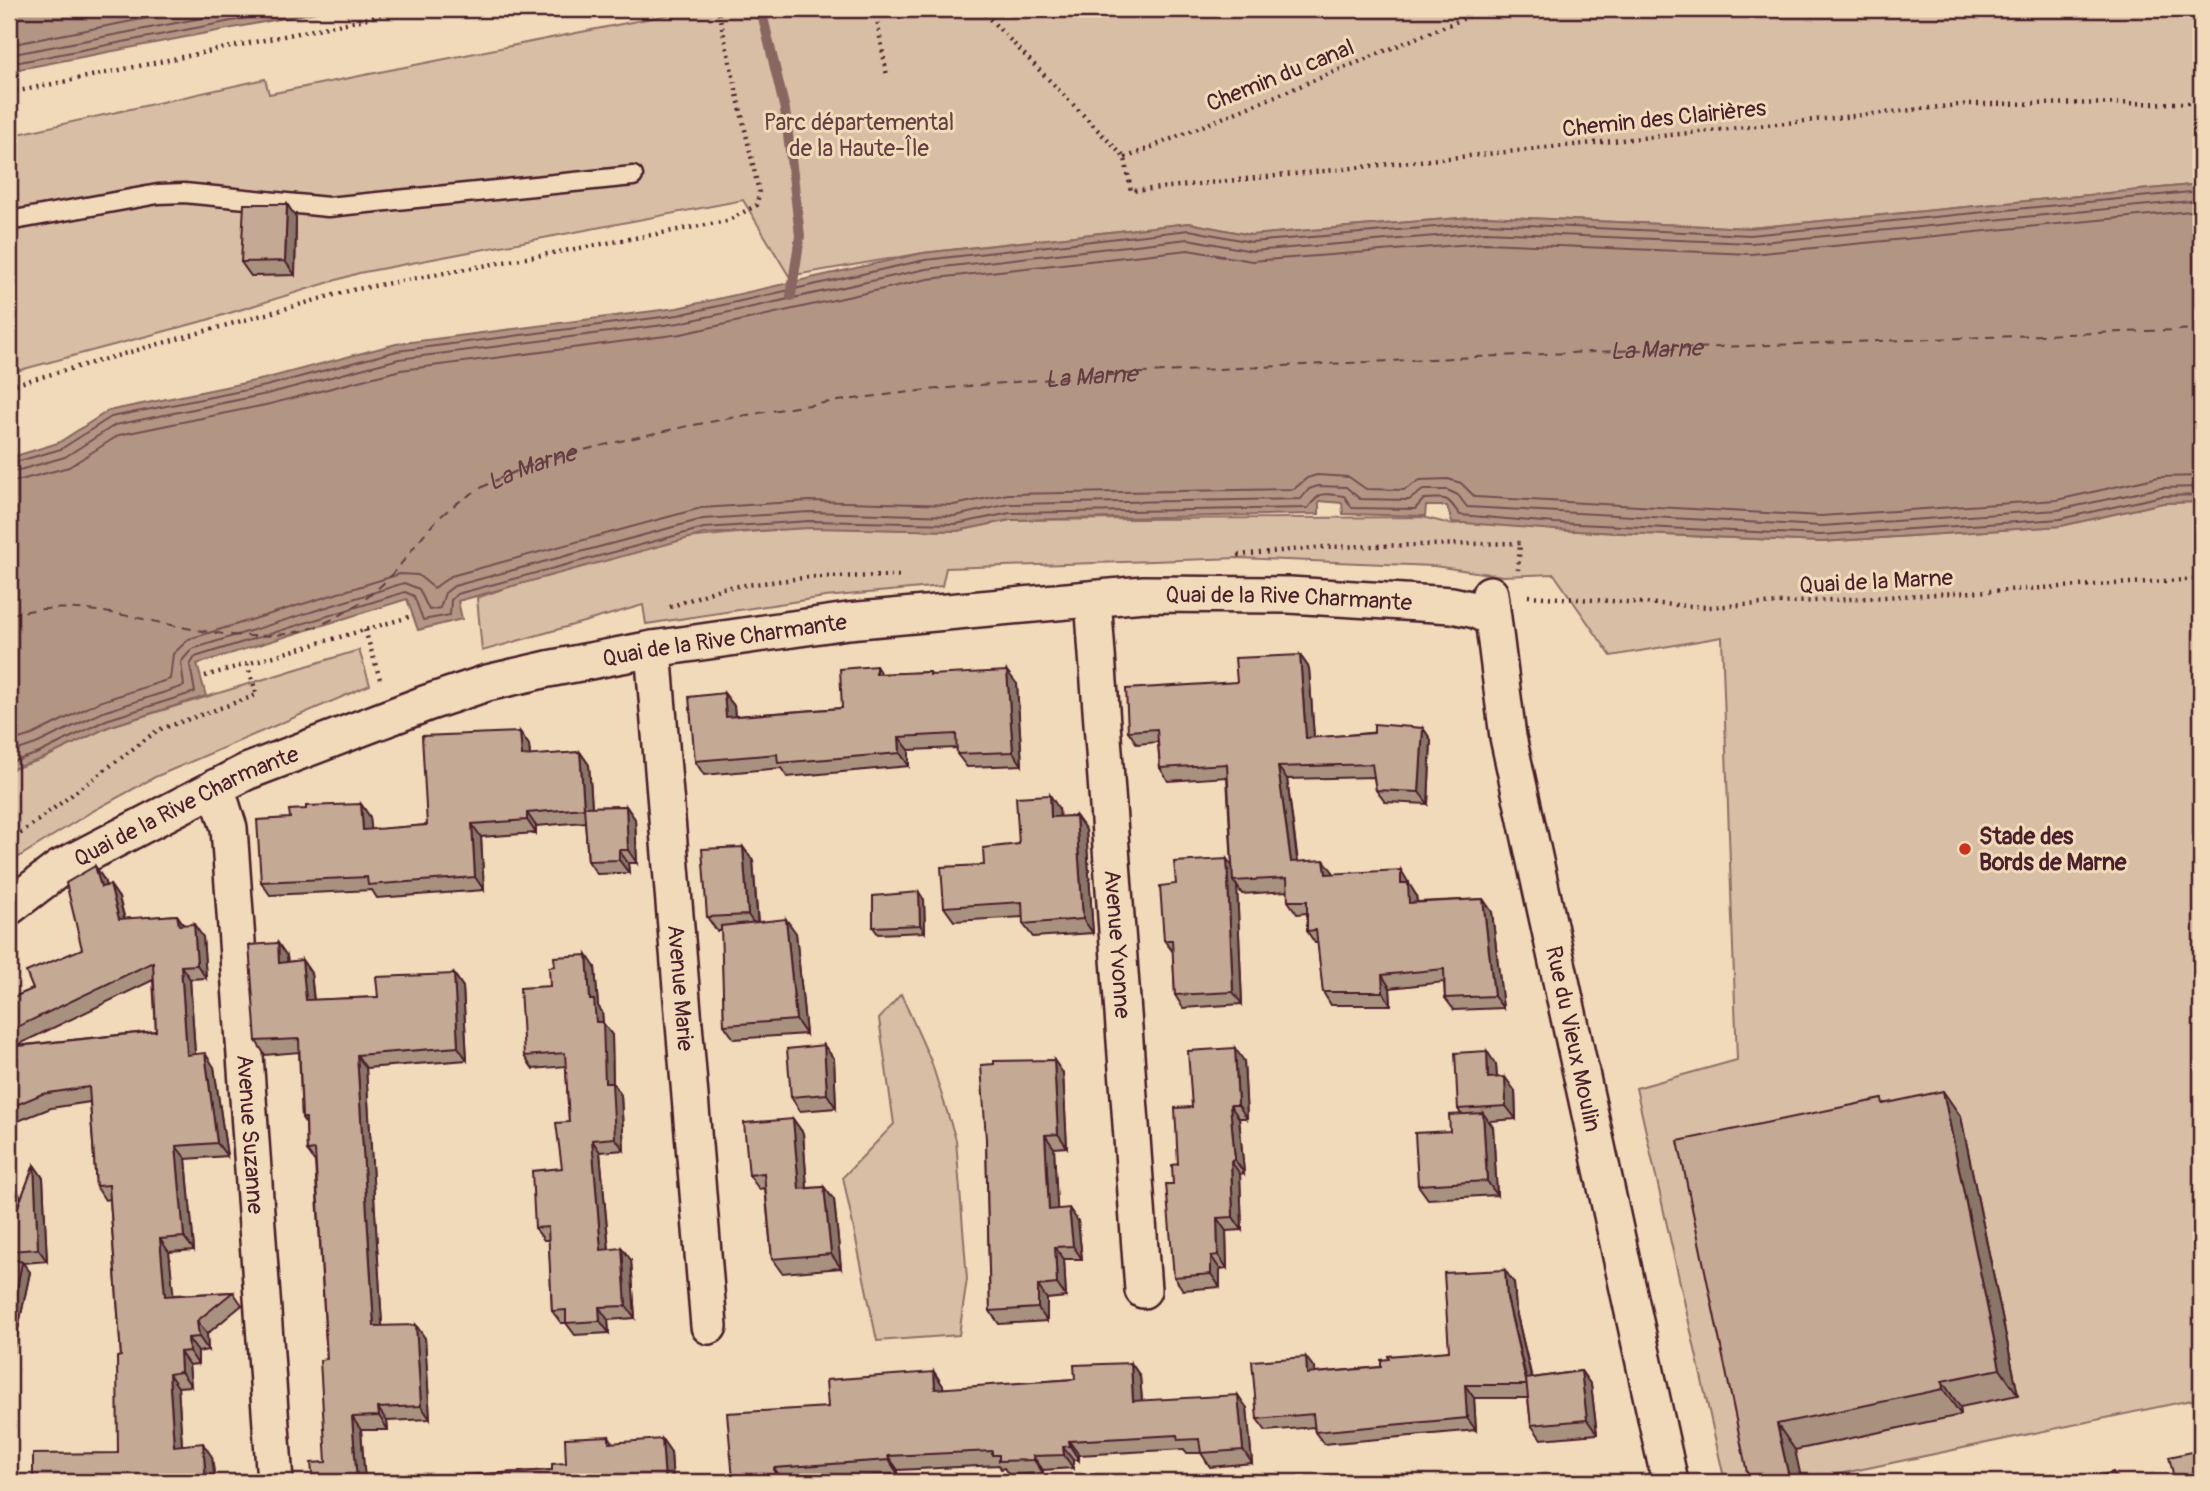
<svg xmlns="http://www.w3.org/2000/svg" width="2210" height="1491" viewBox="0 0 2210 1491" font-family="Pangolin,sans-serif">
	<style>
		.green { fill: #d8bea4; stroke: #916e68; stroke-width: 2 }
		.water { fill: #b39584; stroke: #896660; stroke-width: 2 }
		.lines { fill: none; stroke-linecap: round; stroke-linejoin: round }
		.shore { stroke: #744e4f; stroke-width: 2 }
		.stream { stroke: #896660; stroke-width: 10 }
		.ferry { stroke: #643c41; stroke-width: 2; stroke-dasharray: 9 7; stroke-linecap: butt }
		.lane-casing { stroke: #4a1f2b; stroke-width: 23 }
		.street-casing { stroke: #4a1f2b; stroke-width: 40 }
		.path { stroke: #4a1f2b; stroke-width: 4.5; stroke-dasharray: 2 5; stroke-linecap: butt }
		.lane { stroke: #f0dab9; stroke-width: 18 }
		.street { stroke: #f0dab9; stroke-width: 35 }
		.wall { fill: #a9917f; stroke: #4a1f2b; stroke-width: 2; fill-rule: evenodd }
		.shaded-wall { fill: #897668; stroke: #4a1f2b; stroke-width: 2 }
		.building { fill: #c4a994; stroke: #4a1f2b; stroke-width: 2 }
		.poi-dot { fill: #c8321e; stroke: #f0dab9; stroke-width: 2.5 }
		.labels { text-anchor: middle; stroke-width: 6; stroke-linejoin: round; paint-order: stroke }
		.street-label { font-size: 23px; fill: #4a1f2b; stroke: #f0dab9 }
		.park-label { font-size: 23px; fill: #663f43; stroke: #f0dab9 }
		.poi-label { font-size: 23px; font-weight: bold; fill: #4a1f2b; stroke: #f0dab9; text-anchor: start }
		.water-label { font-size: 24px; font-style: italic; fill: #643c41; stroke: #f0dab9 }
	</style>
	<rect width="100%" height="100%" fill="#f0dab9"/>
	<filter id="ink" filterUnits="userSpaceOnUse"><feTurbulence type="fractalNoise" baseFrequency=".0143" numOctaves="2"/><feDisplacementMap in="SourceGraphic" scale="14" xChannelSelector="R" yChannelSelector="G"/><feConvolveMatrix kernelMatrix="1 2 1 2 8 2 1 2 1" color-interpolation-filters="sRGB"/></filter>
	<g filter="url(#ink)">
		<g class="green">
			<path d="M697,9H2201V184L1750,228L1484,216L1251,235L1189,223L923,253L789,276L743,200L359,273L207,320L9,373V136L265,79L269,94Z"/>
			<path d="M2201,502V1398L1801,1482H1725L1636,1088L1737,1060L1722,637L1611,656L1554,574L1503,576L1434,566L1238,558L946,568L942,586L825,597L646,624L643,605L482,651L477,598L581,561L676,539L802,527L957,531L1010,520L1422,517L1451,524L1500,520L1555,530L1821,542L2061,526L2163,503Z"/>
			<path d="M359,650L370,685L155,777L91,812L9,863V770L42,759L108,727Z"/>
			<path d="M901,994L931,1061L956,1140L967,1279L959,1335L877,1341L843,1177L894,1124L879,1019Z"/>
		</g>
		<g class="water">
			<path d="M9,9H331L9,71Z"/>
			<path d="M2201,184V502L2163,503L2061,526L1821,542L1555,530L1452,522L1447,506H1426L1425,516L1343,514L1342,503L1319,501V514L1010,520L957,531L810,528L704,534L458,601L462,619L418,630L407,599L197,664L206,696L108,727L42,759L9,770V458L58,443L108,411L264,379L396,344L677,308L923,253L1189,223L1251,235L1484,216L1750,228Z"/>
		</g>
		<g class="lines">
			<g class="shore">
				<path d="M9,45L194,9"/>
				<path d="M9,55L249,9"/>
				<path d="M9,64L294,9"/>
				<path d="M9,464L61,449L111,417L266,386L397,351L678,315L925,260L1189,230L1251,242L1485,223L1750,235L2201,191"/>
				<path d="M9,473L65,457L115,425L267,394L399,359L679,323L926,269L1188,239L1252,251L1485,232L1751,243L2201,200"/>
				<path d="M9,483L69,467L119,435L270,404L401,370L681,334L928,279L1188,250L1252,261L1485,243L1751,254L2201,210"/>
				<path d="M9,742L32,735L99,702L170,679L173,654L189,639L400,574L418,575L434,588L451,576L701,508L809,501L954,505L1008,494L1294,489L1307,478L1317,475L1349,477L1366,489L1404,490L1420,480L1448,479L1461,483L1475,497L1820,516L2057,500L2159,477L2201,476"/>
				<path d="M9,753L36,744L103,712L184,686L181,662L192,649L404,583L419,589L429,610L440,608L445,593L454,586L703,519L809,512L955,516L1009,504L1301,499L1309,489L1318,486L1346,487L1360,499L1409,500L1423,490H1447L1458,495L1467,507L1821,526L2058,510L2160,488L2201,487"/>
				<path d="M9,763L39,753L106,720L195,692L190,665L195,657L405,592L414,596L423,620L450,615L451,600L457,594L704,528L809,521L956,524L1010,513L1308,508C1321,491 1320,493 1344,496L1352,508L1415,509L1424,499C1450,497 1447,498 1460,515L1555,523L1821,535L2060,519L2162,496L2201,495"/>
			</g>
			<path class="stream" d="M761,9L785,110L793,175L800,236L791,296"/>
			<path class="ferry" id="s1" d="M9,615C108,588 202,654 301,631C335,623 373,597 395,571C413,550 426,528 447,511C499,469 562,455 625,440C862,384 1106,374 1348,363C1632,349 1917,340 2201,329"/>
			<defs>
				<path id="lane" d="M9,221L158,194L184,193L328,207L633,176"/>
				<g id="street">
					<path id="s2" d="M1490,594L1508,737L1670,1482"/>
					<path id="s3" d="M1093,599L1143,1290"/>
					<path id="s4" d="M653,649L709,1326"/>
					<path id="s5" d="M216,787L229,828L275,1482"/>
					<path id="s6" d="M9,907L60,868L246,772L427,703L487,683L548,669L653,649L848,621L1144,594L1289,595L1452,605L1475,610L1492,618"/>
				</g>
			</defs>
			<use href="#lane" class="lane-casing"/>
			<use href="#street" class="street-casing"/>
			<g class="path">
				<path d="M875,9L887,76"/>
				<path d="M980,9L1125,158L1131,191L1969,104L2201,103"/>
				<path d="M9,93L356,21L400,9"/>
				<path d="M1125,158L1487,9"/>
				<path d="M9,386L352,290L727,221L757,205L759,192L718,9"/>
				<path d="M1238,555L1324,547L1520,543L1518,570"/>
				<path d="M1528,596L1709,607L2201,579"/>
				<path d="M670,607L722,588L811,577L899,576"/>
				<path d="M365,630L381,682"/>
				<path d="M205,676L409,617"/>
				<path d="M9,842L158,730L257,695L247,664"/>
			</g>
			<use href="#lane" class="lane"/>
			<use href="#street" class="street"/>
		</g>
		<g class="wall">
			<path d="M287,204L296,218L295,275L251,276L241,262Z"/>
			<path d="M1300,655L1309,668L1314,738L1423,728L1431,740L1428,804L1385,802L1376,790L1374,777L1287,779L1298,862L1333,872V874L1409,882V885L1416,895L1417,902L1483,899L1492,912L1503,1008L1454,1010L1445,998L1444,982L1390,988L1391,1005H1331L1323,992L1318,943H1315L1307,931V913L1297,914L1288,901V891L1242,894L1237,886L1242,1004L1183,1008L1175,995L1173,952L1164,940L1176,884L1232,866L1227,777L1168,781L1160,768L1158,742L1137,744L1128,731L1237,682Z"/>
			<path d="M876,666L881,674L930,672L932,675L1017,684L1022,765L967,767L957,754V748L909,750V766L787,777L781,768L704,775L695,761L724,693L734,706L735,716L842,708Z"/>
			<path d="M520,732L529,745L530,756L580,752L589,765L592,807L626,806L635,819L637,863H628L629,873L597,874L588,861L585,822L536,826V833L481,837L484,890L377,898L372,890L270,895L261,882L290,818L361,804L370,817L371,830L427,825Z"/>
			<path d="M1059,809L1060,817L1076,816L1086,830L1093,933L1033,937L1023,924V917L954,921L944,907L984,865L1019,844Z"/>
			<path d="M743,847L753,861L758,922L796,933L806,1034L734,1039L724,1025L722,931H717L707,917Z"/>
			<path d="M95,866L104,880L106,886L110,885L119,898L125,919L177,915L184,925L203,937L206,978L190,979L195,1054L214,1067L227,1156L186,1159L194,1250L169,1252L173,1295L233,1292L242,1305L207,1334L208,1350L198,1352V1364L189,1365L191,1386L178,1387L182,1445L212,1457L215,1482H33L118,1453L121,1356L110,1199L105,1200L96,1186L90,1102L51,1108L13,1123L9,1117V999L33,989L82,949ZM153,980L156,1031L15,1046Z"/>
			<path d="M924,900L925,932L878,934L873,927Z"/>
			<path d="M287,956L288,962L302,960L311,973L314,1000L378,997L454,974L463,987L467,1060L366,1068L382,1326L425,1338L430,1419L387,1421L388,1430H361L365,1481L552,1470L566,1463L609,1436L613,1443L671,1452L673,1482H313L326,1462L327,1359L315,1162L307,1151L306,1124L302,1118L299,1052L265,1055L256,1041Z"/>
			<path d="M595,967L598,1006L602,1012L603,1023L612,1035L613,1083L621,1095L624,1150L600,1152L609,1249L631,1260L635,1318L608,1320L609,1333L575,1335L566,1323H561L552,1311L549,1240H544L535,1228L562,1168L569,1122L566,1066L533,1069L524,1056L550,986Z"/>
			<path d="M834,1059L836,1108L800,1111L791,1097Z"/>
			<path d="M1244,1061L1247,1118H1239L1244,1173L1240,1174L1242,1230L1226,1231L1227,1268L1220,1269V1287L1183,1290L1174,1277L1173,1184L1192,1107Z"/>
			<path d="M1496,1065L1497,1078L1515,1091L1516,1119L1489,1121L1493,1127L1497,1195L1428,1199L1418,1185L1450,1131L1461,1114L1458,1109Z"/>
			<path d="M1063,1073L1067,1147L1054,1148L1057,1209L1078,1221L1082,1259H1064L1066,1297L1047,1299V1321L999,1324L990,1311L986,1139Z"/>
			<path d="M1885,1103L1961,1117L2018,1395L1960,1407L1961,1415L1795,1450L1749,1482Z"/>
			<path d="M793,1119L803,1133L807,1188L824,1187L834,1200L841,1268L782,1273L772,1259L765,1188L759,1189L749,1175Z"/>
			<path d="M34,1165L43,1178L47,1261L23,1263L30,1272L9,1372V1234L11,1227L9,1228V1176L15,1185L21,1199Z"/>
			<path d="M1514,1283L1516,1311L1532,1378L1581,1371L1591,1385L1597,1434L1541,1439L1531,1425L1528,1398H1474L1476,1430L1324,1444L1315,1432L1314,1427L1266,1431L1257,1419L1315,1369V1373L1381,1367L1449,1351Z"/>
			<path d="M1131,1363L1140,1376L1142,1401L1247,1408L1252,1463L1210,1467L1201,1453H1187L1184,1449L1079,1455V1460H1073V1468L1043,1470V1473L1009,1475L1004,1468L1001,1469L999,1465L898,1470V1474L784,1481V1482H735L733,1479L828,1407L934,1372L943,1386L944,1389L1075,1379Z"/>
		</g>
		<g class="shaded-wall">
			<path d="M287,204L296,218L295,275L285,261Z"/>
			<path d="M1300,655L1309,668L1315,751L1306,738Z"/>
			<path d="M1007,671L1017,684L1022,765L1013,752Z"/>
			<path d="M724,693L734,706L736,730L726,717Z"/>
			<path d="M1423,728L1431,740L1428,804L1419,792Z"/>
			<path d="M520,732L529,745L531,769L522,756Z"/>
			<path d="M899,737L909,750V766L900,753Z"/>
			<path d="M580,752L589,765L593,821L584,808Z"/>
			<path d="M1278,767L1287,779L1299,875L1291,862Z"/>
			<path d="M1050,795L1059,809L1061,831L1051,817Z"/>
			<path d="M361,804L370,817L373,843L363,830Z"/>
			<path d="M626,806L635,819L637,863L628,850Z"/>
			<path d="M527,813L536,826V833L527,820Z"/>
			<path d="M1076,816L1086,830L1093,933L1083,919Z"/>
			<path d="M472,824L481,837L484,890L475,877Z"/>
			<path d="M743,847L753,861L758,929L748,915Z"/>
			<path d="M619,850L628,863L629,873L619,860Z"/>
			<path d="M1227,859L1236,871L1233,881L1237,886L1242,1004L1233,992Z"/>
			<path d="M1324,860L1333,872L1334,887L1326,874Z"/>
			<path d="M95,866L104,880L110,900L101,887Z"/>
			<path d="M1401,870L1416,895L1418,915L1409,903L1401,883Z"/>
			<path d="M110,885L119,898L128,933L119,919Z"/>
			<path d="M919,892L924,900L925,932L920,925Z"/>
			<path d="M1483,899L1492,912L1503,1008L1494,996Z"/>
			<path d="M177,915L186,928L179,925Z"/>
			<path d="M786,919L796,933L806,1034L796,1020Z"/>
			<path d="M194,924L203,937L206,978L197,965Z"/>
			<path d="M278,943L287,956L288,976L279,963Z"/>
			<path d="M587,955L595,967L598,1006L602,1012L603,1023L612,1035L613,1083L621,1095L624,1150L615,1138L605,1083L596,1022L590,1000Z"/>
			<path d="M302,960L311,973L315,1014L306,1000Z"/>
			<path d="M181,966L190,979L196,1068L187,1055Z"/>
			<path d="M454,974L463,987L467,1060L458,1047Z"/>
			<path d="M1382,975L1390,988L1391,1005L1383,992Z"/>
			<path d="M824,1045L834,1059L836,1108L827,1094Z"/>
			<path d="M1235,1048L1244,1061L1247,1118L1238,1105Z"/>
			<path d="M1487,1051L1496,1065L1498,1092L1488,1078Z"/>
			<path d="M205,1053L214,1067L227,1156L217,1143Z"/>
			<path d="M357,1055L366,1068L383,1339L374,1326Z"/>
			<path d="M1054,1060L1063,1073L1067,1147L1058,1134Z"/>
			<path d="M1505,1077L1515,1091L1516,1119L1506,1106Z"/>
			<path d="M1943,1091L1961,1117L2018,1395L2000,1369Z"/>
			<path d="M1230,1105L1239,1118L1244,1173L1235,1160Z"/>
			<path d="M1483,1113L1493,1127L1497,1195L1487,1181Z"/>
			<path d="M793,1119L803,1133L808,1203L799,1189Z"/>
			<path d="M1045,1135L1054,1148L1058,1222L1049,1210Z"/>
			<path d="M592,1140L600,1152L610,1262L601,1250Z"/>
			<path d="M176,1146L186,1159L194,1250L184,1237Z"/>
			<path d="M1231,1161L1240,1174L1242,1230L1233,1217Z"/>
			<path d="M34,1165L43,1178L47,1261L38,1249Z"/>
			<path d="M9,1176L15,1185L28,1216L19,1204L9,1179Z"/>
			<path d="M824,1187L834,1200L841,1268L831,1254Z"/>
			<path d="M1069,1208L1078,1221L1082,1259L1073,1246Z"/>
			<path d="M1217,1218L1226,1231L1227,1268L1218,1255Z"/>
			<path d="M160,1239L169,1252L175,1309L165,1296Z"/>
			<path d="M1055,1247L1064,1259L1066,1297L1057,1284Z"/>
			<path d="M622,1248L631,1260L635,1318L626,1306Z"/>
			<path d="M1211,1256L1220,1269V1287L1211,1274Z"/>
			<path d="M22,1262L30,1272L9,1372V1327Z"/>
			<path d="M1505,1270L1514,1283L1516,1311L1536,1398L1528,1385L1507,1298Z"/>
			<path d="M1038,1286L1047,1299V1321L1038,1308Z"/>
			<path d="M599,1307L608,1320L609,1333L600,1321Z"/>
			<path d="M197,1321L207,1334L208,1350L199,1337Z"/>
			<path d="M416,1325L425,1338L430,1419L421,1406Z"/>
			<path d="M188,1338L198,1352V1364L189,1351Z"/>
			<path d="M180,1352L189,1365L191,1386L181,1372Z"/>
			<path d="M1306,1357L1315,1369L1316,1386L1307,1374Z"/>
			<path d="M1131,1363L1140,1376L1143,1414L1133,1401Z"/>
			<path d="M1581,1371L1591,1385L1597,1434L1587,1420Z"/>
			<path d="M934,1372L943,1386L945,1403L935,1389Z"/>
			<path d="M169,1374L178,1387L183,1459L174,1446Z"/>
			<path d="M1942,1381L1960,1407L1961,1415L1943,1389Z"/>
			<path d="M1465,1385L1474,1398L1476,1430L1467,1418Z"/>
			<path d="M1238,1395L1247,1408L1252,1463L1243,1450Z"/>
			<path d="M378,1408L387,1421L388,1430L379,1416Z"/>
			<path d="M352,1417L361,1430L365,1482H357Z"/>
			<path d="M1777,1424L1795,1450L1802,1482H1790Z"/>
			<path d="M662,1439L671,1452L673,1482H665Z"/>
			<path d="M1069,1441L1079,1455V1460L1070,1446Z"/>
			<path d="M203,1443L212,1457L215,1482H206Z"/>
			<path d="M1063,1447L1073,1460V1468L1064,1455Z"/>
			<path d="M888,1456L898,1470V1474L889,1460Z"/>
			<path d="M1033,1456L1043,1470V1473L1034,1460Z"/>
			<path d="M774,1468L784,1481V1482H779L775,1477Z"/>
			<path d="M2113,1472L2120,1482H2116Z"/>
		</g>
		<g class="building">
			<path d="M244,204H287L285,261L241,262Z"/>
			<path d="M1300,655L1306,738L1374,733V724L1423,728L1419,792L1376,790L1372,764L1278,767L1291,862L1324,860L1326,874L1401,870V883H1408L1409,903L1483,899L1494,996L1445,998L1444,969L1382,975L1383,992H1323L1316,930L1307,931V901H1288L1287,878L1233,881L1227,764L1160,768L1157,729L1128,731L1126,689L1237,682L1235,658Z"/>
			<path d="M876,666V674L930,672V675L1007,671L1013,752L957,754L956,734L899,737L900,753L778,763L777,754L695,761L689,697L724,693L726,717L842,708L840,669Z"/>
			<path d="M520,732L522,756L580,752L584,808L527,813V820L472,824L475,877L368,885L367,877L261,882L257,820L290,818L289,810L306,809V806L361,804L363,830L427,825L422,736Z"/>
			<path d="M1050,795L1051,817L1076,816L1083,919L1023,924L1022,902L944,907L941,867L984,865L983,848L1019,844L1016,797Z"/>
			<path d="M626,806L628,850H619V860L588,861L584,807Z"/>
			<path d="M743,847L748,915L707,917L702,849Z"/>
			<path d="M1227,859L1233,992L1175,995L1172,940H1164L1160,886L1176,884L1174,862Z"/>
			<path d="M95,866L101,887L110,885L119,919L177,915L179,925L194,924L197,965L181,966L187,1055L205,1053L217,1143L176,1146L184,1237L160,1239L165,1296L233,1292L197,1321L199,1337L188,1338L189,1351L180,1352L181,1372L169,1374L174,1446L203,1443L206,1482H33V1454L118,1453L117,1357L121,1356L109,1185L96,1186L89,1087L42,1094L9,1108V1047L156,1031L153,962L9,1031V999L33,989L26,972L82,949L66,883Z"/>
			<path d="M919,892L920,925L873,927V896Z"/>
			<path d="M786,919L796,1020L724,1025L721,926Z"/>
			<path d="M278,943L279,963L302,960L306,1000L378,997L376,977L454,974L458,1047L357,1055L374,1326L416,1325L421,1406L378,1408L379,1416L352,1417L357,1482L552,1470V1464L566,1463L565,1438L609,1436V1443L662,1439L665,1482H313L311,1463L326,1462L320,1360L327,1359L315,1150L307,1151L306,1118H302L299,1039L256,1041L249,945Z"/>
			<path d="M587,955L590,1000H594L596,1022H603L605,1083H612L615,1138L592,1140L601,1250L622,1248L626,1306L599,1307L600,1321L566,1323V1310L552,1311L548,1227L535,1228L532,1171L562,1168L556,1123L569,1122L565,1053L524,1056L520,988L550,986L549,967L555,966L554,957Z"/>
			<path d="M824,1045L827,1094L791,1097L787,1049Z"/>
			<path d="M1235,1048L1238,1105H1230L1235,1160L1231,1161L1233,1217L1217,1218L1218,1255L1211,1256V1274L1174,1277L1166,1184H1173L1172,1165L1178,1164L1175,1108L1192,1107L1188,1051Z"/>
			<path d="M1487,1051L1488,1078L1505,1077L1506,1106L1458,1109L1455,1053Z"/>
			<path d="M1054,1060L1058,1134L1045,1135L1049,1210L1069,1208L1073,1246L1055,1247L1057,1284L1038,1286V1308L990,1311L986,1139L981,1065L994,1064V1061Z"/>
			<path d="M1943,1091L2000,1369L1942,1381L1943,1389L1777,1424L1790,1482H1749L1678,1141L1882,1099L1883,1104Z"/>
			<path d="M1483,1113L1487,1181L1418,1185L1415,1133L1450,1131L1449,1115Z"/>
			<path d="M793,1119L799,1189L824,1187L831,1254L772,1259L764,1173L749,1175L744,1123Z"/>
			<path d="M34,1165L38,1249L9,1251V1234L18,1207L9,1211V1179L19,1204Z"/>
			<path d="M9,1258L22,1262L9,1327Z"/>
			<path d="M1505,1270L1507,1298L1527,1385H1465L1467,1418L1315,1432L1313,1414L1257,1419L1252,1361L1306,1357L1307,1374L1381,1367V1360L1389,1359L1388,1356L1449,1351L1444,1273Z"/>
			<path d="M1131,1363L1133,1401L1238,1395L1243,1450L1201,1453L1199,1439L1178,1440L1177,1435L1069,1441L1070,1446L1063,1447L1064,1455L1033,1456L1034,1460L999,1461V1455H992V1451L888,1456L889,1460L774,1468L775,1477L733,1479L727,1413L828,1407L826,1380L934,1372L935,1389L1075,1379L1074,1365Z"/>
			<path d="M1581,1371L1587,1420L1531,1425L1526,1379Z"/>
			<path d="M2201,1450V1482H2175L2169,1457Z"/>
			<path d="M2113,1472L2116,1482H2081Z"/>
		</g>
	</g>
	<circle class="poi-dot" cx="1965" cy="849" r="7"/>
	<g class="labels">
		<g class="street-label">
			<text transform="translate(1280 75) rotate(-22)" y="8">Chemin du canal</text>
			<text transform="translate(1664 118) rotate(-6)" y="8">Chemin des Clairières</text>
			<text transform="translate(1876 581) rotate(-3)" y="8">Quai de la Marne</text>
			<text dy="8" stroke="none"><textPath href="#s6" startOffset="1339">Quai de la Rive Charmante</textPath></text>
			<text dy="8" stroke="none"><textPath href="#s6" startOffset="772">Quai de la Rive Charmante</textPath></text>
			<text dy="8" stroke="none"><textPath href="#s6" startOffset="205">Quai de la Rive Charmante</textPath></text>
			<text dy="8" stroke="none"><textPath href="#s3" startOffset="346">Avenue Yvonne</textPath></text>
			<text dy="8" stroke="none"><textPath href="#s4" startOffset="340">Avenue Marie</textPath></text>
			<text dy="8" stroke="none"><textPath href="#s2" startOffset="453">Rue du Vieux Moulin</textPath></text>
			<text dy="8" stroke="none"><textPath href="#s5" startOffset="350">Avenue Suzanne</textPath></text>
		</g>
		<g class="park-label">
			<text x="859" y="130">Parc départemental<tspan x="859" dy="26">de la Haute-Île</tspan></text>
		</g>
		<g class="poi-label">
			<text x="1979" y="844">Stade des<tspan x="1979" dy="26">Bords de Marne</tspan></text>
		</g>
		<g class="water-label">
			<text dy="8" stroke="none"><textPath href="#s1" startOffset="1718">La Marne</textPath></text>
			<text dy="8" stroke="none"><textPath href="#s1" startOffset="1152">La Marne</textPath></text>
			<text dy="8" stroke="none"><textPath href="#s1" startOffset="584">La Marne</textPath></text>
		</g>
	</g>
	<rect width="2210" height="1491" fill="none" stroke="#f0dab9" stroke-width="35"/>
	<rect x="18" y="18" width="2175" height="1456" fill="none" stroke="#4a1f2b" stroke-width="2.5" filter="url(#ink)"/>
</svg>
